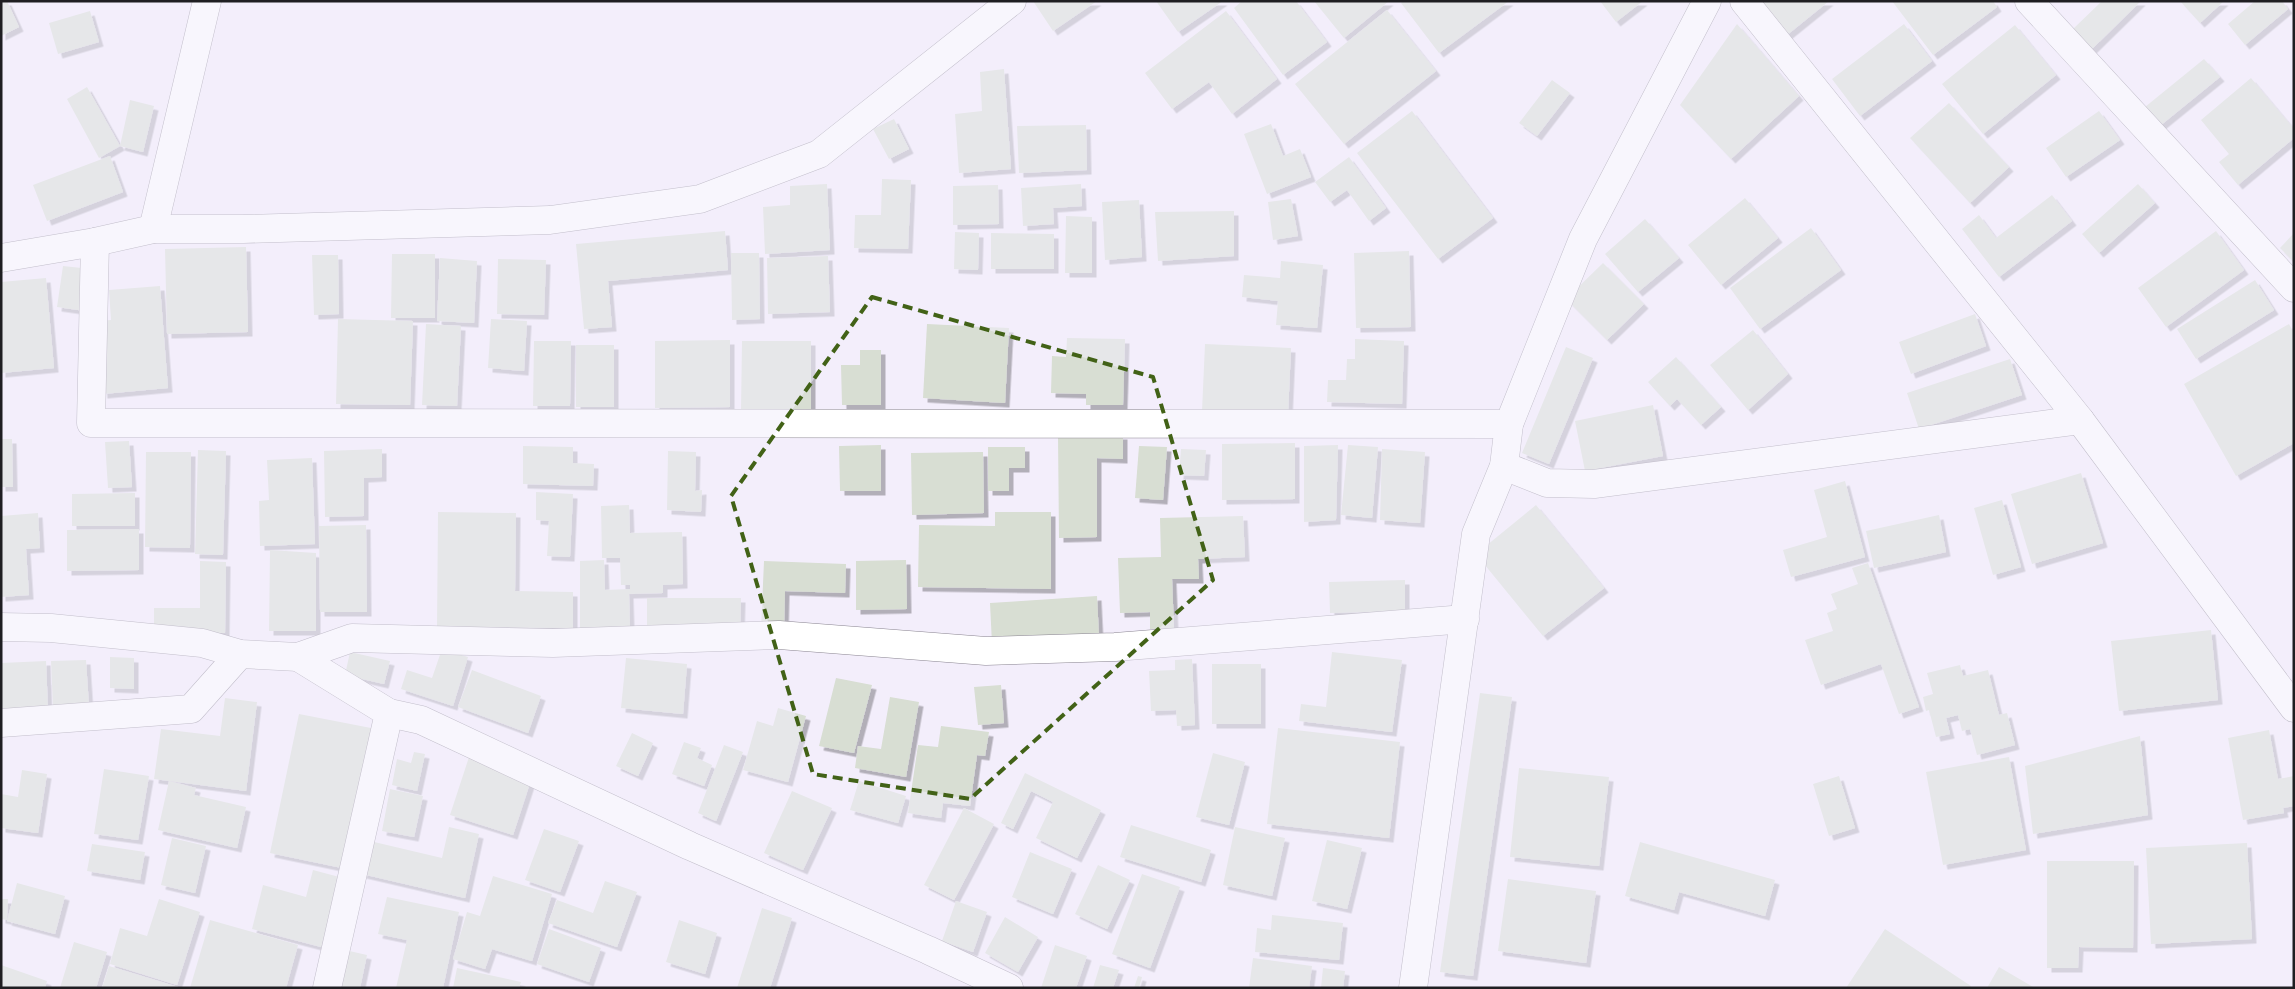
<svg xmlns="http://www.w3.org/2000/svg" width="2295" height="989" viewBox="0 0 2295 989" font-family="'Open Sans',sans-serif">
	<style>
		.building { fill: #d8ded3; filter: url(#shadow) }
		.lines { fill: none; stroke-linecap: round; stroke-linejoin: round }
		.minor-casing { stroke: #8a8591; stroke-width: 29 }
		.minor { stroke: #fff; stroke-width: 28 }
		.marked { fill: none; stroke: #426217; stroke-width: 4; stroke-dasharray: 10 6; stroke-linejoin: round }
	</style>
	<defs>
		<filter id="shadow"><feDropShadow dx="4.5" dy="4.5" stdDeviation="0" flood-color="#0004"/></filter>
	</defs>
	<rect width="100%" height="100%" fill="#f3eefb"/>
	<g class="building">
		<path d="M1,1H7L19,27L1,36Z"/>
		<path d="M1033,1H1097L1053,31Z"/>
		<path d="M1156,1H1223L1178,32Z"/>
		<path d="M1242,1H1296L1327,42L1283,75L1234,8Z"/>
		<path d="M1314,1H1389L1344,38Z"/>
		<path d="M1403,1H1509L1439,53L1401,3Z"/>
		<path d="M1600,1H1643L1616,22Z"/>
		<path d="M1761,1H1829L1787,35Z"/>
		<path d="M1892,1H1993L1997,7L1933,55Z"/>
		<path d="M2102,1H2141L2092,49L2073,29Z"/>
		<path d="M2180,1H2224L2200,23Z"/>
		<path d="M2255,1H2282L2288,9L2245,45L2228,24Z"/>
		<path d="M1387,10L1436,71L1344,144L1295,84Z"/>
		<path d="M90,11L99,42L58,54L49,23Z"/>
		<path d="M1226,11L1277,79L1232,114L1209,82L1172,109L1145,73Z"/>
		<path d="M1737,24L1799,96L1731,159L1680,105Z"/>
		<path d="M1904,24L1932,61L1860,116L1832,79Z"/>
		<path d="M2015,25L2056,75L1983,134L1942,84Z"/>
		<path d="M2204,59L2220,77L2161,125L2145,107Z"/>
		<path d="M1004,69L1011,169L959,173L955,114L982,111L980,72Z"/>
		<path d="M2251,78L2294,129V138L2238,185L2219,162L2229,154L2201,120Z"/>
		<path d="M1552,80L1570,93L1537,136L1519,123Z"/>
		<path d="M87,87L120,146L99,158L67,99Z"/>
		<path d="M130,100L154,106L143,152L120,146Z"/>
		<path d="M1949,103L2009,167L1970,203L1910,138Z"/>
		<path d="M1412,111L1493,218L1438,259L1357,153Z"/>
		<path d="M2099,111L2120,140L2066,177L2046,148Z"/>
		<path d="M894,119L909,149L889,159L873,129Z"/>
		<path d="M1271,124L1283,156L1300,149L1311,177L1267,194L1244,134Z"/>
		<path d="M1086,125L1087,170L1019,173L1017,126Z"/>
		<path d="M110,156L123,192L47,221L33,185Z"/>
		<path d="M1349,157L1386,208L1369,221L1347,190L1330,202L1315,182Z"/>
		<path d="M882,179L911,180L908,249L854,248L855,215H881Z"/>
		<path d="M827,184L830,250L765,254L763,207L790,205V186Z"/>
		<path d="M1081,184L1082,206L1053,208L1054,224L1023,226L1021,188Z"/>
		<path d="M2138,184L2155,203L2099,253L2082,234Z"/>
		<path d="M998,185L999,224L953,225V186Z"/>
		<path d="M2052,195L2072,221L1999,277L1962,229L1979,215L1996,238Z"/>
		<path d="M1745,198L1778,238L1721,285L1688,245Z"/>
		<path d="M1291,199L1298,236L1273,240L1268,202Z"/>
		<path d="M1139,200L1142,257L1105,260L1102,202Z"/>
		<path d="M1234,211V256L1158,261L1155,212Z"/>
		<path d="M1066,216L1092,217V273H1065Z"/>
		<path d="M1645,219L1679,258L1638,292L1605,254Z"/>
		<path d="M1811,228L1841,270L1760,329L1730,288Z"/>
		<path d="M725,231L728,270L608,281L612,327L584,329L576,244Z"/>
		<path d="M2216,231L2244,270L2166,327L2138,288Z"/>
		<path d="M955,232L979,233L978,270L954,269Z"/>
		<path d="M991,233L1054,234V269H991Z"/>
		<path d="M2294,233V262L2280,248Z"/>
		<path d="M246,247L248,332L167,334L165,249Z"/>
		<path d="M1409,251L1411,327L1356,328L1354,253Z"/>
		<path d="M731,253H759L760,319L732,320Z"/>
		<path d="M392,254H435V318H391Z"/>
		<path d="M312,255H338L339,314L314,315Z"/>
		<path d="M828,256L830,312L768,314L767,258Z"/>
		<path d="M440,258L477,261L474,323L437,321Z"/>
		<path d="M498,259L546,260L544,315L497,314Z"/>
		<path d="M1281,261L1323,265L1317,328L1276,325L1278,301L1242,297L1244,275L1280,278Z"/>
		<path d="M1603,263L1644,304L1607,340L1566,299Z"/>
		<path d="M63,266L91,269L85,311L57,307Z"/>
		<path d="M46,278L54,368L1,373V282Z"/>
		<path d="M2255,280L2274,310L2196,359L2177,329Z"/>
		<path d="M160,286L168,388L103,394L97,321L111,320L109,290Z"/>
		<path d="M1975,314L1986,346L1911,374L1899,342Z"/>
		<path d="M338,319L413,321L410,405L336,404Z"/>
		<path d="M491,319L527,321L524,371L488,368Z"/>
		<path d="M426,324L461,326L457,406L422,405Z"/>
		<path d="M927,324L1009,328L1005,403L923,398Z"/>
		<path d="M2289,324L2294,333V443L2236,476L2184,384Z"/>
		<path d="M1753,330L1788,374L1748,410L1710,365Z"/>
		<path d="M1067,338L1125,339L1123,405H1086V394L1051,393L1052,356L1066,357Z"/>
		<path d="M1355,339L1404,341L1402,404L1327,402L1328,380H1346L1347,359H1355Z"/>
		<path d="M730,340V407L655,408V341Z"/>
		<path d="M534,341H571L570,406H533Z"/>
		<path d="M742,341H811V410H741Z"/>
		<path d="M1205,344L1291,348L1288,415L1202,411Z"/>
		<rect x="576" y="345" width="38" height="62"/>
		<path d="M1566,347L1593,358L1549,464L1522,453Z"/>
		<path d="M860,350H881V405H842L841,365H860Z"/>
		<path d="M1676,357L1721,407L1701,425L1677,399L1670,406L1648,382Z"/>
		<path d="M2010,359L2022,395L1919,429L1907,393Z"/>
		<path d="M1653,405L1663,456L1585,471L1575,421Z"/>
		<path d="M1058,435H1123V459L1097,458V537L1059,538Z"/>
		<path d="M1,439H12L13,487H1Z"/>
		<path d="M129,441L132,487L108,488L105,442Z"/>
		<path d="M1295,443V499L1222,500V444Z"/>
		<path d="M881,445V491H840L839,446Z"/>
		<path d="M1338,445L1336,520L1304,522V446Z"/>
		<path d="M1348,445L1378,447L1372,518L1341,515Z"/>
		<path d="M523,446L573,447V463L594,464L593,486L523,484Z"/>
		<path d="M1139,446L1167,447L1163,500L1135,498Z"/>
		<path d="M988,447H1025V468H1009V491H988Z"/>
		<path d="M382,449V477L364,478V516L325,517L324,451Z"/>
		<path d="M1181,449L1206,450L1204,476L1179,475Z"/>
		<path d="M1382,449L1425,452L1420,523L1380,520Z"/>
		<path d="M198,450L226,451L223,555L195,554Z"/>
		<path d="M668,451L696,452L695,491L702,490L701,512L667,510Z"/>
		<path d="M146,452H191L190,548L145,547Z"/>
		<path d="M983,452L984,513L912,515L911,453Z"/>
		<path d="M312,458L315,544L260,546L259,501L269,500L267,460Z"/>
		<path d="M2081,473L2103,543L2032,564L2011,494Z"/>
		<path d="M1845,481L1865,557L1791,577L1783,550L1827,537L1814,490Z"/>
		<path d="M536,492L573,494L570,557L547,556L549,521L536,520Z"/>
		<path d="M135,493V526H72V494Z"/>
		<path d="M2002,500L2021,567L1993,575L1974,508Z"/>
		<path d="M629,505L630,533L682,532L683,584L663,585V593L629,594L630,627L580,628V561L604,560L605,590L630,589V585H621L620,558H602L601,506Z"/>
		<path d="M1536,505L1604,588L1543,636L1476,554Z"/>
		<path d="M438,512L516,513L515,591L573,592V628L437,627Z"/>
		<path d="M995,512H1051V589L918,587L919,525L995,526Z"/>
		<path d="M38,513L40,548L26,549L29,595L1,597V516Z"/>
		<path d="M1939,515L1946,552L1874,568L1866,531Z"/>
		<path d="M1243,516L1245,557L1198,559L1199,579H1172L1174,628L1150,629V612L1120,613L1118,558L1161,557L1160,518Z"/>
		<path d="M366,525L367,612H320L319,526Z"/>
		<path d="M139,529V570L67,571V530Z"/>
		<path d="M270,550L316,553V631H269Z"/>
		<path d="M906,560L907,609L856,610V561Z"/>
		<path d="M200,561L226,562L225,633H154V608H200Z"/>
		<path d="M764,561L846,564L845,593L785,591L784,630L761,629Z"/>
		<path d="M1868,563L1919,707L1899,714L1881,664L1821,685L1805,640L1833,631L1827,613L1837,609L1831,594L1858,584L1852,568Z"/>
		<path d="M1405,580V611L1330,613L1329,582Z"/>
		<path d="M1097,596L1099,637L992,644L990,603Z"/>
		<path d="M647,598H741L740,632L647,631Z"/>
		<path d="M2211,630L2218,700L2119,711L2111,641Z"/>
		<path d="M442,649L468,657L453,706L401,689L407,670L432,678Z"/>
		<path d="M350,652L390,661L384,684L345,675Z"/>
		<path d="M1332,652L1402,660L1392,732L1299,721L1301,704L1326,707Z"/>
		<path d="M110,657L134,658V689L110,688Z"/>
		<path d="M626,658L687,664L683,714L621,708Z"/>
		<path d="M1192,659L1195,725L1177,726L1176,710L1151,711L1149,671L1175,670V660Z"/>
		<path d="M86,660L89,707L53,709L51,661Z"/>
		<path d="M46,661L48,710L1,712V663Z"/>
		<rect x="1212" y="664" width="49" height="60"/>
		<path d="M1960,665L1963,676L1988,670L1999,715L2007,713L2015,745L1977,755L1970,729L1962,731L1958,715L1946,718L1950,734L1936,737L1929,710L1926,711L1923,697L1933,694L1927,673Z"/>
		<path d="M472,670L541,696L528,733L458,707Z"/>
		<path d="M836,678L872,685L854,753L819,746Z"/>
		<path d="M1001,685L1004,723L978,725L974,687Z"/>
		<path d="M1480,693L1512,697L1473,976L1440,972Z"/>
		<path d="M890,697L919,702L906,777L855,768L858,746L881,749Z"/>
		<path d="M225,698L257,702L246,791L154,779L161,729L220,736Z"/>
		<path d="M778,708L806,716L788,782L743,770L757,721L773,726Z"/>
		<path d="M299,714L371,728L342,868L270,853Z"/>
		<path d="M941,726L989,732L985,756L977,755L970,806L943,803L941,818L908,813L918,745L938,747Z"/>
		<path d="M1278,728L1400,742L1389,838L1267,824Z"/>
		<path d="M2269,730L2278,779L2294,776V806L2283,808L2284,813L2243,820L2228,738Z"/>
		<path d="M632,733L653,743L638,776L616,766Z"/>
		<path d="M2140,736L2148,815L2033,834L2025,766Z"/>
		<path d="M684,742L701,748L697,758L712,765L704,786L672,774Z"/>
		<path d="M724,745L743,752L716,821L698,813Z"/>
		<path d="M414,752L425,754L417,791L392,785L397,759L411,763Z"/>
		<path d="M1213,753L1245,762L1229,825L1196,817Z"/>
		<path d="M469,757L532,777L513,835L450,815Z"/>
		<path d="M2009,757L2026,850L1943,865L1926,772Z"/>
		<path d="M1519,768L1609,777L1599,866L1510,857Z"/>
		<path d="M104,769L149,776L138,840L94,834Z"/>
		<path d="M22,770L47,774L38,833L1,828V794L18,797Z"/>
		<path d="M1025,773L1101,810L1077,858L1036,838L1053,802L1031,791L1013,829L1001,823Z"/>
		<path d="M1839,776L1855,828L1829,836L1813,784Z"/>
		<path d="M169,781L196,788L194,795L246,807L237,848L158,830Z"/>
		<path d="M859,781L906,796L898,823L850,810Z"/>
		<path d="M390,789L423,796L414,837L382,831Z"/>
		<path d="M792,791L832,808L803,870L764,853Z"/>
		<path d="M964,808L994,824L954,900L924,885Z"/>
		<path d="M1131,825L1211,850L1201,882L1120,857Z"/>
		<path d="M449,827L479,834L465,898L362,874L370,841L442,858Z"/>
		<path d="M1235,827L1285,838L1272,896L1223,885Z"/>
		<path d="M544,829L579,841L560,892L525,880Z"/>
		<path d="M172,838L206,846L195,893L161,885Z"/>
		<path d="M1327,840L1362,848L1347,909L1312,901Z"/>
		<path d="M1640,842L1775,880L1765,916L1679,892L1674,910L1625,896Z"/>
		<path d="M2247,843L2252,939L2151,944L2146,848Z"/>
		<path d="M92,844L145,852L140,880L87,871Z"/>
		<path d="M1030,852L1072,869L1053,914L1012,897Z"/>
		<path d="M2047,861H2134L2133,948L2079,947L2078,968H2047Z"/>
		<path d="M1098,865L1130,880L1107,929L1075,914Z"/>
		<path d="M313,870L343,878L325,948L252,929L263,885L306,897Z"/>
		<path d="M1142,874L1180,887L1150,968L1112,954Z"/>
		<path d="M493,876L552,894L532,961L492,949L485,969L453,959L467,912L480,916Z"/>
		<path d="M1508,879L1596,891L1586,963L1498,951Z"/>
		<path d="M605,881L637,892L617,947L548,923L557,900L593,913Z"/>
		<path d="M17,883L65,896L55,934L7,921Z"/>
		<path d="M387,897L459,912L443,988H396L407,940L378,934Z"/>
		<path d="M1,899H8L7,920L1,919Z"/>
		<path d="M159,899L200,912L177,985L110,964L120,928L147,936Z"/>
		<path d="M956,901L987,912L973,952L942,941Z"/>
		<path d="M762,908L792,918L770,988H737Z"/>
		<path d="M1272,915L1343,923L1339,960L1255,952L1257,928L1271,930Z"/>
		<path d="M1005,917L1038,937L1018,972L985,953Z"/>
		<path d="M210,920L298,945L286,988H190Z"/>
		<path d="M679,920L717,933L705,974L666,962Z"/>
		<path d="M549,929L601,948L589,982L537,964Z"/>
		<path d="M1885,929L1971,986L1970,988H1846Z"/>
		<path d="M74,942L107,952L96,988H60Z"/>
		<path d="M1055,945L1087,956L1076,988H1041Z"/>
		<path d="M345,950L367,955L360,988H337Z"/>
		<path d="M1253,958L1312,966L1309,988H1249Z"/>
		<path d="M1,965L47,981L45,988H1Z"/>
		<path d="M1100,965L1119,970L1113,988H1093Z"/>
		<path d="M109,966L178,987V988H102Z"/>
		<path d="M1999,967L2035,988H1987Z"/>
		<path d="M457,968L521,982L519,988H453Z"/>
		<path d="M1323,968L1345,971L1343,988H1321Z"/>
		<path d="M1138,976L1142,977L1139,988H1134Z"/>
	</g>
	<g class="lines">
		<defs>
			<g id="minor">
				<path d="M1744,1L2080,420L2294,708"/>
				<path d="M2029,1L2294,288"/>
				<path d="M153,229L207,1"/>
				<path d="M95,242L91,423L1509,424"/>
				<path d="M1,258L95,242L153,229H243L550,220L700,199L819,154L1012,1"/>
				<path d="M1504,466L1547,483L1594,484L2080,420"/>
				<path d="M1,627L51,628L202,643L240,654L298,657L352,638L553,643L779,635L986,651L1115,647L1465,619"/>
				<path d="M298,657L389,713L327,988"/>
				<path d="M389,713L421,720L690,846L928,950L1009,988"/>
				<path d="M1,723L191,709L240,654"/>
				<path d="M1413,988L1476,534L1504,466L1509,424L1583,239L1707,1"/>
			</g>
		</defs>
		<use href="#minor" class="minor-casing"/>
		<use href="#minor" class="minor"/>
	</g>
	<path d="M0 0H2295V989H0ZM872,297L1153,377L1213,580L970,799L813,774L731,496Z" fill="#f3eefb" fill-opacity=".55" fill-rule="evenodd"/>
	<path class="marked" d="M872,297L1153,377L1213,580L970,799L813,774L731,496Z"/>
	<rect width="2295" height="989" fill="none" stroke="#1f1e22" stroke-width="5"/>
</svg>
